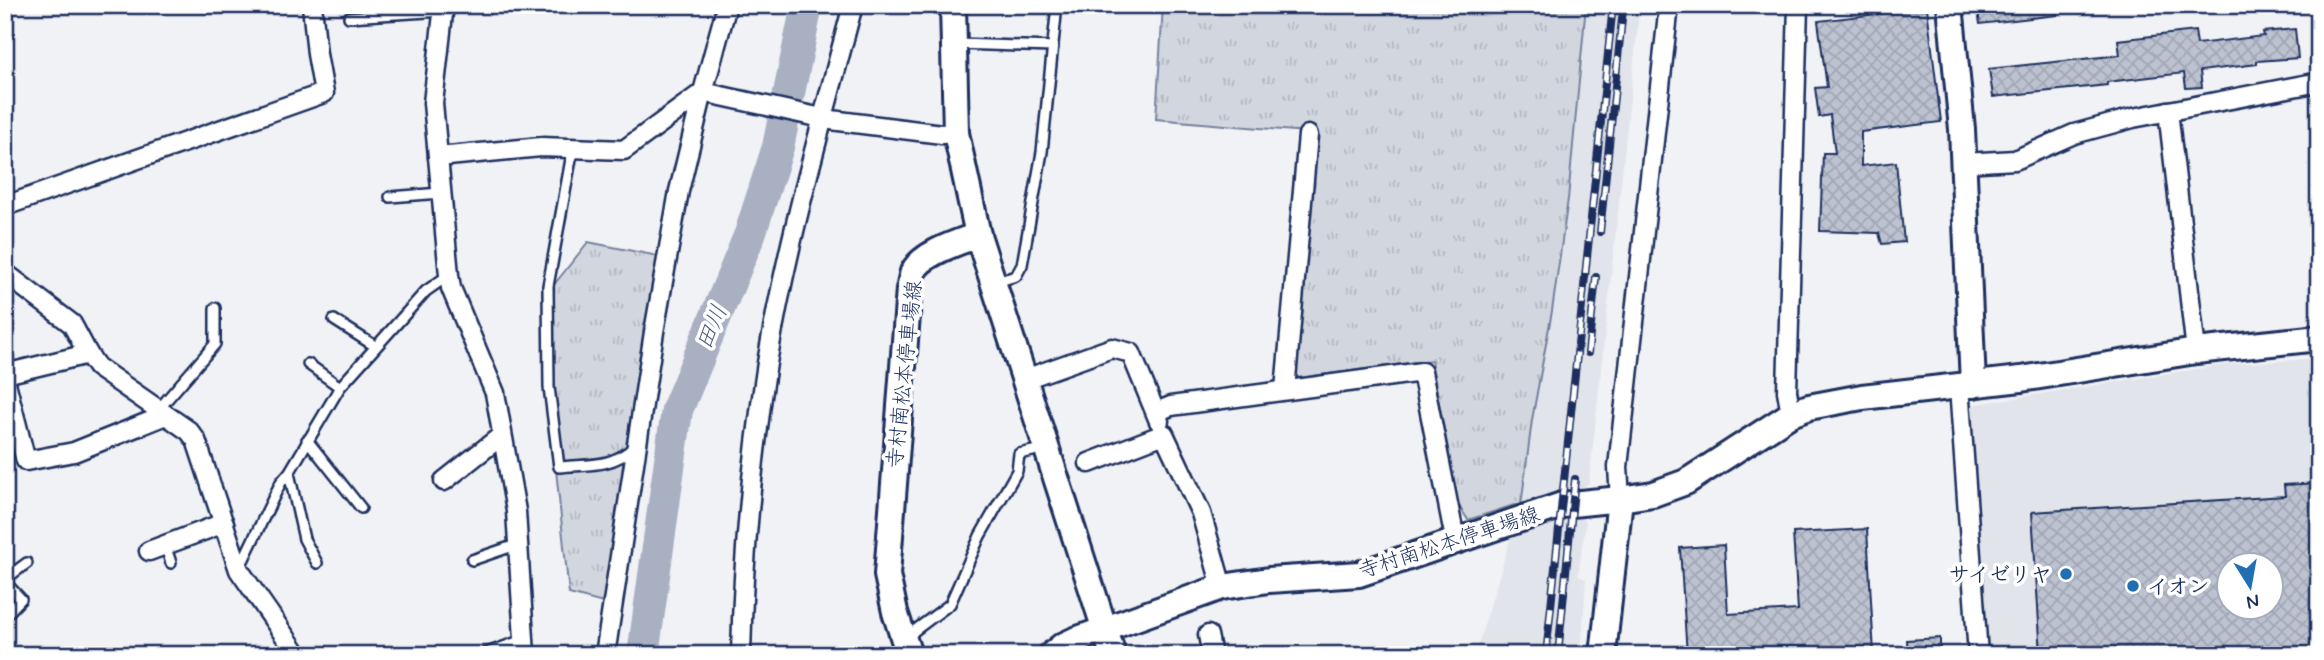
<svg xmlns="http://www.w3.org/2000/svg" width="2324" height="660" viewBox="0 0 2324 660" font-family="Mynerve,'Klee One',sans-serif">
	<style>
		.built { fill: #e1e4ea; fill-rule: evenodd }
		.park { fill: url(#park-tufts); stroke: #76829e; stroke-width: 2 }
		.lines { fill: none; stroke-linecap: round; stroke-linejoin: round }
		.river { stroke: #a8b0c2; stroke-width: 32 }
		.building { fill: url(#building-cross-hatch); stroke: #1b2f5e; stroke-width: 2; fill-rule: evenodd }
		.lane-casing { stroke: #1b2f5e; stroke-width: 14 }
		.street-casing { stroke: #1b2f5e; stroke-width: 23 }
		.secondary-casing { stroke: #1b2f5e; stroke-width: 30 }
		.lane { stroke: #fff; stroke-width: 9 }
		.street { stroke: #fff; stroke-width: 18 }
		.secondary { stroke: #fff; stroke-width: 24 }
		.rail-casing { stroke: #1b2f5e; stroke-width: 8 }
		.rail { stroke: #fff; stroke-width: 5; stroke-dasharray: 16; stroke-linecap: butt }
		.poi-dot { fill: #1f6fb2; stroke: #fff; stroke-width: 2.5 }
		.labels { text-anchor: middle; stroke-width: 7; stroke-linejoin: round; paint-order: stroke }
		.street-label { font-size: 21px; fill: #1b2f5e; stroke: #fff }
		.poi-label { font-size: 21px; font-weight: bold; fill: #1b2f5e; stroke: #fff; text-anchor: end }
		.water-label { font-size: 23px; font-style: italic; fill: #4c5c81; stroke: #fff }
	</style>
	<defs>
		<pattern id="park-tufts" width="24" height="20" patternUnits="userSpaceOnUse" patternTransform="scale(1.75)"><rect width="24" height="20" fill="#d2d6df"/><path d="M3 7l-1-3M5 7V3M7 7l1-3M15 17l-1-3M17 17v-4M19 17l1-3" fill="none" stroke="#b4b8c2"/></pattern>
		<pattern id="building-cross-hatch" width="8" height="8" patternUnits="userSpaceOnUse" patternTransform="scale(1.75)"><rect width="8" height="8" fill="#bcc2d0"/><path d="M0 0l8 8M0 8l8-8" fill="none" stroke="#a1a7b5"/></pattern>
	</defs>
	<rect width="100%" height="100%" fill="#f1f2f5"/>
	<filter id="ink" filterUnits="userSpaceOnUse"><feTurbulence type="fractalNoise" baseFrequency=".0143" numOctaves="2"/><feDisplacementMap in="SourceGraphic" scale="14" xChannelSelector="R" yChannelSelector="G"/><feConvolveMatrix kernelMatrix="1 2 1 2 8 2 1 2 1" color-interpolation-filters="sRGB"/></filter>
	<g filter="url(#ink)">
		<g class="built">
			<path d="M1586,5H1640L1589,483L1579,490L1521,506L1532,420L1552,311L1568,199Z"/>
			<path d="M2319,358V655H1985L1970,405L2221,365ZM2230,566H2272V608H2230Z"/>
			<path d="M1575,513L1586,521L1578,576L1586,579L1581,655H1475L1514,527Z"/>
		</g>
		<g class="park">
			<path d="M1163,5H1586L1568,199L1552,311L1532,420L1521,506L1514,505L1468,520L1458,504L1431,360L1299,378L1293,375L1317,133L1156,119Z"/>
			<path d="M588,242L663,257L633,439C613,464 591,461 561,463L554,414L550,350L553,286Z"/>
			<path d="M628,458L607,604L569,594L556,470C581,469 607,470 628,458Z"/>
		</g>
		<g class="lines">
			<path class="river" d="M643,655L677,410L750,234L778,147L807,5"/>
		</g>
		<g class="building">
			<path d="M1977,5H2057V15L1980,24Z"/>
			<path d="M1927,8L1941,122L1861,132V166L1896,162L1904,242L1882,244L1879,233L1820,231L1823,153H1835L1830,115L1819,117L1815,88L1827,87L1818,21Z"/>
			<path d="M2295,29L2298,58L2257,61V64L2200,71L2202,87L2186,88L2184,73L2107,82V85L1993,97L1989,69L2120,55L2118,40L2195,31L2197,44L2264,36L2263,32Z"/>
			<path d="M2319,483V655H2041L2032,512L2285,496L2284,485ZM2230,565H2272V607H2230Z"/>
			<path d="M1867,529L1874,654L1687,655L1680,548L1724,545L1728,614L1798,610L1793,533Z"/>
			<path d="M1940,638V655H1908L1907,640Z"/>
		</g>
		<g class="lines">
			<defs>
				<g id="lane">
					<path d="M349,17L443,11"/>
					<path d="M957,44L1053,47"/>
					<path d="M573,148L548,286L549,387L559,467C589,464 610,468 633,448"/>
					<path d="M390,197L441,193"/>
					<path d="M996,282L1016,276L1022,265L1042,152L1057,5"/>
					<path d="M334,320L375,346"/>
					<path d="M308,364L340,387"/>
					<path d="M158,410L215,344V308"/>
					<path d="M307,440L361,508"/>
					<path d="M289,473L304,539L317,563"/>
					<path d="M165,545L171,563"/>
					<path d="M472,560L519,544"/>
					<path d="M239,569L281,482L289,473L340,387L426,291L449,275"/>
					<path d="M5,579L27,563"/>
					<path d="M5,582L21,599L5,616"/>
					<path d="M481,655L523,640"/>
					<path d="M895,655L914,631L950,604L980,536L1017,471L1019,454L1033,451L1045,445"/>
				</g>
				<g id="street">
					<path d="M444,5L433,103L449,275L451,288L495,393L516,511L525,655"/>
					<path d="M2168,111L2196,351"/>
					<path d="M438,157L541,147L624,150L703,92L831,120L942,134L956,133"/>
					<path d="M1964,163L2015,160L2074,134L2133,118L2319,82"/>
					<path d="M5,206L324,93L317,54L312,5"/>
					<path d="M5,273L72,324L88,354L97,367L189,431L196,440L239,570L298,655"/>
					<path d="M5,374L88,354"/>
					<path d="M5,379L26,461L74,452L166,415"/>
					<path d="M1025,379L1112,348L1131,353L1159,421"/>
					<path d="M1959,386L1978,655"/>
					<path d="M1285,390L1308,135"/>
					<path d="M1156,412L1171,406L1422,372L1453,529L1457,540"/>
					<path d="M1791,414L1787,391L1798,5"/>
					<path d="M1089,463L1164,434L1201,513L1222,587"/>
					<path d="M444,481L501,436"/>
					<path d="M1620,499L1618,467L1669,5"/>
					<path d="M149,551L224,523"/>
					<path d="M1208,635L1212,655"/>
					<path d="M605,655L654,332L679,191L703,92L727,5"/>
					<path d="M741,655C743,557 752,460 767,363C787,242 822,123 853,5"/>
				</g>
				<g id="secondary">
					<path d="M953,5L956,133L978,235L1113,655"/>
					<path d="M1950,5L1962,129L1973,385"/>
					<path d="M1620,499L1653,494L1686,482L1791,414L1809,407L1862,397L2021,379L2196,351L2319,338"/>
					<path d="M909,655L895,612L887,575L909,289C911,284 911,277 913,272C922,253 959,242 978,235"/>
					<path d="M1051,655L1062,646L1075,640L1222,587L1269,580L1359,574L1562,505L1620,499L1603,655"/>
				</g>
			</defs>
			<use href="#lane" class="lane-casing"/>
			<use href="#street" class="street-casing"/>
			<use href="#secondary" class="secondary-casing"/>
			<use href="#lane" class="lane"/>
			<use href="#street" class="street"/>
			<use href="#secondary" class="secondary"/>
			<defs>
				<g id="rail">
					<path d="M1600,232L1623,9"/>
					<path d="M1588,353L1596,277"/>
					<path d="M1546,655L1613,5"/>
					<path d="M1558,655L1575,479"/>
				</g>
			</defs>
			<use href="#rail" class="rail-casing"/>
			<use href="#rail" class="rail"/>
		</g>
	</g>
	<g class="poi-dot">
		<circle cx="2066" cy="574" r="7"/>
		<circle cx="2133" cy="586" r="7"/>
	</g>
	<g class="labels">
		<g class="street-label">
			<text transform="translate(904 374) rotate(-84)" y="7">寺村南松本停車場線</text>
			<text transform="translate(1449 542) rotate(-18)" y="7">寺村南松本停車場線</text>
		</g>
		<g class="poi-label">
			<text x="2052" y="581">サイゼリヤ</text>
			<text x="2147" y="593" text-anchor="start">イオン</text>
		</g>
		<g class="water-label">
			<text transform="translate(711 327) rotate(-67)" y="8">田川</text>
		</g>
	</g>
	<rect width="2324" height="660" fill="none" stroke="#fff" stroke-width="28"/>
	<rect x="14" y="14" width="2296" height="632" fill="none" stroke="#1b2f5e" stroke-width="2.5" filter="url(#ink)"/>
	<g transform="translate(2250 586) rotate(169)"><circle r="33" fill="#ffffff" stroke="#a4acbf" stroke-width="2"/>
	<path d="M0-5L12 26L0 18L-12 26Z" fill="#1f6fb2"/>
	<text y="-10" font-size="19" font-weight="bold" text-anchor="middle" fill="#1b2f5e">N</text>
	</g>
</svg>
